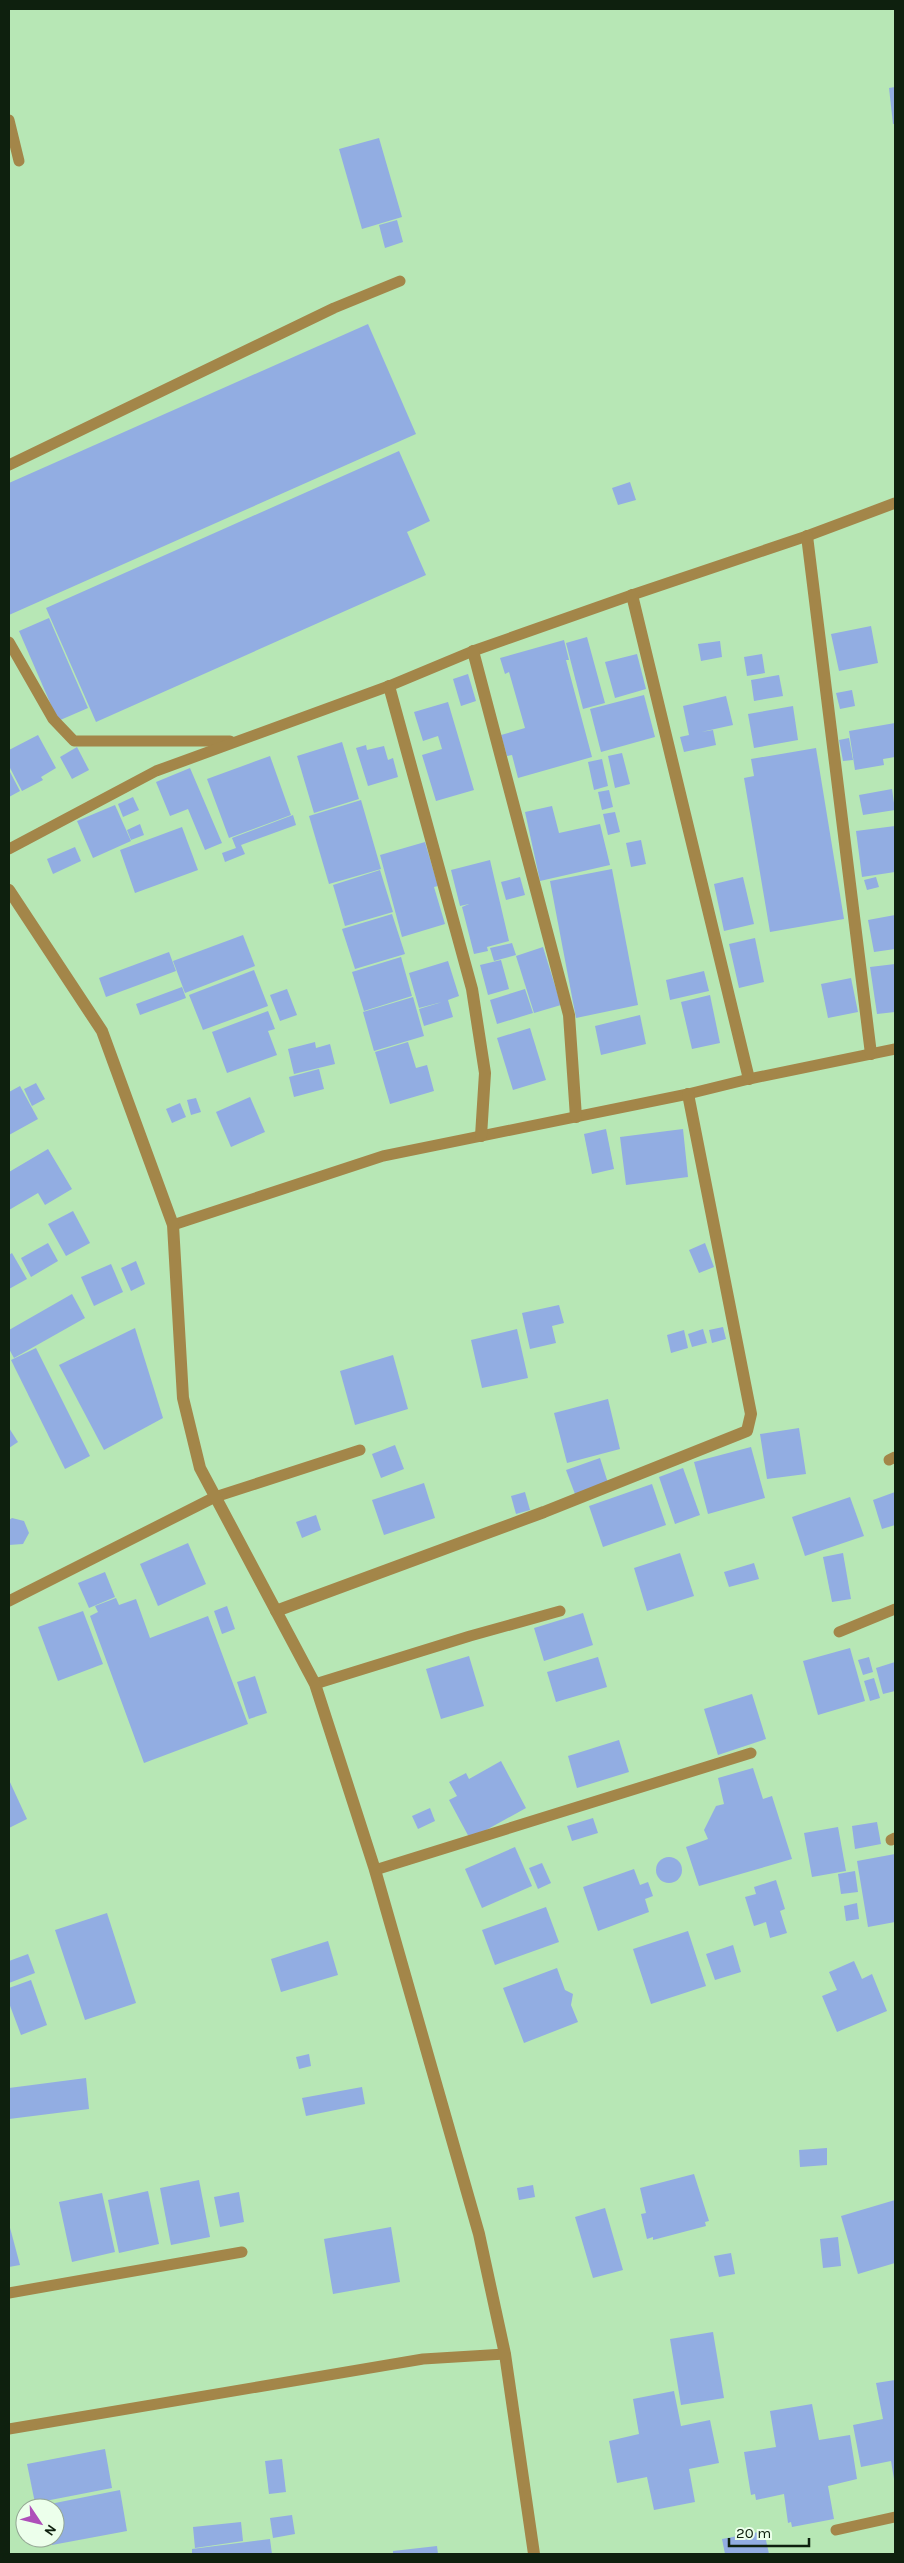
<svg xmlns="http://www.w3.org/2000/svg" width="904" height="2563" viewBox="0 0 904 2563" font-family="Karla,sans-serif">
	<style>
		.building { fill: #92ade2 }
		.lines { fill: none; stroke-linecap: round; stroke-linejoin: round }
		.service { stroke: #a38649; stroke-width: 11 }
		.minor { stroke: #a38649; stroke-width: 12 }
		.tertiary { stroke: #a38649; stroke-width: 12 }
	</style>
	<rect width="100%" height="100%" fill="#b7e7b5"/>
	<g class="building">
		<path d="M895,87V124H893L889,88Z"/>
		<path d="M379,138L402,217L362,229L339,149Z"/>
		<path d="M397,220L403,242L385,248L379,225Z"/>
		<path d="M368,324L416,434L9,615V483Z"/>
		<path d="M399,451L430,521L407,532L426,575L96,722L46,608Z"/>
		<path d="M630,482L636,500L618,505L612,488Z"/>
		<path d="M49,618L88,708L58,721L19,631Z"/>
		<path d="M871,626L878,663L839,671L831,634Z"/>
		<path d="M587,637L605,703L583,709L566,643Z"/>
		<path d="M564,640L569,660H566L592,757L518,778L512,755L507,756L501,735L525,728L509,672L505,674L500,658Z"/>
		<path d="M720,641L722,657L701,661L698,644Z"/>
		<path d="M637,654L646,689L615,698L605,662Z"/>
		<path d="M762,654L765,673L747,676L744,657Z"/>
		<path d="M468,674L476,701L461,706L453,679Z"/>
		<path d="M779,675L783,696L754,701L751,680Z"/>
		<path d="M852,690L855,706L840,709L836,693Z"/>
		<path d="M644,695L655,737L601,752L590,709Z"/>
		<path d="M726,696L733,725L701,732L713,730L716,745L684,752L680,737L689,735L683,706Z"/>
		<path d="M448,702L474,790L436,801L422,755L442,749L438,736L423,741L414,712Z"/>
		<path d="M793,706L798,740L754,748L748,714Z"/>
		<path d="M895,723V757L883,759L884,765L855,770L849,731Z"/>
		<path d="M38,735L56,768L41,777L43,780L22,791L9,766V750Z"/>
		<path d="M849,738L853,760L843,761L839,740Z"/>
		<path d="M342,742L359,799L314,813L297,756Z"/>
		<path d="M366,745L367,750L384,746L388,760L393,758L398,777L368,786L356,748Z"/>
		<path d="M77,747L89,770L72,779L60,757Z"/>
		<path d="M816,748L844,919L770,932L744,778L754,776L751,759Z"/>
		<path d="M622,753L630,784L615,788L608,756Z"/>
		<path d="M270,756L291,815L229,838L207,779Z"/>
		<path d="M602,759L608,786L594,790L588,762Z"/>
		<path d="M190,768L222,843L205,850L188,809L170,816L156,782Z"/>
		<path d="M9,770L20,791L9,797Z"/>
		<path d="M892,789L895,810L863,815L859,795Z"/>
		<path d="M609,790L613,807L602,810L598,792Z"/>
		<path d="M133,797L139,810L123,817L118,804Z"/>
		<path d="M361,800L381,869L329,884L309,816Z"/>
		<path d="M115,805L131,841L93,858L77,821Z"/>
		<path d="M552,806L559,833L600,824L610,865L540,881L525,812Z"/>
		<path d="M615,812L620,832L608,835L603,814Z"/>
		<path d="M293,815L296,825L241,845L245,854L225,862L222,853L236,848L232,838Z"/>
		<path d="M140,824L144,835L131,840L127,830Z"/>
		<path d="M895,826V872L862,877L856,831Z"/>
		<path d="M182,827L198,870L135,893L120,850Z"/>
		<path d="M641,840L646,864L631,867L626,843Z"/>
		<path d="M425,842L438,886L434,887L445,924L402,937L380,855Z"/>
		<path d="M75,847L81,861L53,874L47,859Z"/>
		<path d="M490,860L509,941L487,947L488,951L474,954L462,907L469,904L460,906L451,870Z"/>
		<path d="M612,869L638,1005L576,1018L550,881Z"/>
		<path d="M380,870L393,912L345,926L333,885Z"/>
		<path d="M520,877L525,895L506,900L501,882Z"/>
		<path d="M743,877L754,924L724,931L714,884Z"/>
		<path d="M876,877L879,887L867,890L864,880Z"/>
		<path d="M392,914L405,954L355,969L342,929Z"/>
		<path d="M895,915V949L874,952L868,920Z"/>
		<path d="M243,935L255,966L185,993L173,961Z"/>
		<path d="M755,938L764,982L739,988L729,944Z"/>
		<path d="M512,943L516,955L494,961L490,948Z"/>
		<path d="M543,947L561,1005L534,1013L516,956Z"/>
		<path d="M169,952L176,971L106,997L99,978Z"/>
		<path d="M401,957L412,996L364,1011L352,972Z"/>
		<path d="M501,960L509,989L488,995L480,965Z"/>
		<path d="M448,961L459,996L448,1000L453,1017L424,1026L419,1009L442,1002L419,1008L409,973Z"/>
		<path d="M895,964V1012L877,1014L870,967Z"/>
		<path d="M254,970L268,1006L203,1030L189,995Z"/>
		<path d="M704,971L709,991L670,1000L666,980Z"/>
		<path d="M851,978L858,1012L828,1018L821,984Z"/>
		<path d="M182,987L186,998L140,1015L136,1004Z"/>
		<path d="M287,989L297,1015L280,1021L270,995Z"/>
		<path d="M525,989L533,1013L497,1024L490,1000Z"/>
		<path d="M710,995L720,1043L692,1049L681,1002Z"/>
		<path d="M413,997L424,1036L374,1051L363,1012Z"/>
		<path d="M268,1011L275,1029L268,1031L277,1055L227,1073L212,1032Z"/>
		<path d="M640,1015L646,1044L601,1055L595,1026Z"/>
		<path d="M530,1028L546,1080L513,1090L497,1038Z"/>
		<path d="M315,1042L316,1048L330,1044L335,1064L294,1074L288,1049Z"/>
		<path d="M408,1042L416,1068L427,1065L434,1091L390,1104L375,1052Z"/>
		<path d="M319,1069L324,1089L294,1097L289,1077Z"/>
		<path d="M36,1083L45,1099L32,1106L24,1089Z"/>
		<path d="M20,1086L38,1119L9,1135V1092Z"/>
		<path d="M250,1097L265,1132L231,1147L216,1112Z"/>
		<path d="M196,1098L201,1112L191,1115L187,1100Z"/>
		<path d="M180,1103L186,1117L172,1123L166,1109Z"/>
		<path d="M606,1129L614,1169L592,1174L584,1134Z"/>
		<path d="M683,1129L688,1177L626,1185L620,1137Z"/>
		<path d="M48,1149L72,1189L45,1205L38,1193L9,1210V1172Z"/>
		<path d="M73,1211L90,1243L66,1256L48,1224Z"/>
		<path d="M48,1243L58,1261L31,1277L21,1258Z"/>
		<path d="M705,1243L714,1267L699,1273L689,1250Z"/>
		<path d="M12,1253L27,1279L9,1289V1255Z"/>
		<path d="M136,1261L145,1284L131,1291L121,1268Z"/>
		<path d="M111,1264L123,1292L94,1306L81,1277Z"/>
		<path d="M72,1294L85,1318L14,1358L9,1349V1330Z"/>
		<path d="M559,1305L564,1323L552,1326L556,1343L530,1349L522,1313Z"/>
		<path d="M723,1327L726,1339L712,1343L709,1330Z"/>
		<path d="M135,1328L163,1418L104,1450L59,1365Z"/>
		<path d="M517,1329L528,1378L482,1388L471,1340Z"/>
		<path d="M703,1329L707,1343L692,1347L688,1334Z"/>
		<path d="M684,1330L688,1348L671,1353L667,1335Z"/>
		<path d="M36,1348L90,1456L65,1469L11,1360Z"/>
		<path d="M393,1355L408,1409L355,1425L340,1371Z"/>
		<path d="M608,1399L620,1449L567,1463L554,1413Z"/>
		<path d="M9,1428L18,1442L9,1448Z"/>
		<path d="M799,1428L806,1474L767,1479L760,1434Z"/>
		<path d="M395,1445L404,1469L381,1478L372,1454Z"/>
		<path d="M751,1447L765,1498L708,1514L694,1462Z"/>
		<path d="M600,1458L608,1483L575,1494L566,1470Z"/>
		<path d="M683,1468L700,1515L675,1524L659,1477Z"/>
		<path d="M424,1483L435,1518L384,1535L372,1500Z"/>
		<path d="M652,1484L666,1525L603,1547L589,1506Z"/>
		<path d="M525,1492L530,1510L516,1514L511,1496Z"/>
		<path d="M895,1492V1525L882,1529L873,1500Z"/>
		<path d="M850,1497L864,1536L805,1556L792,1517Z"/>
		<path d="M316,1515L321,1530L302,1538L296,1522Z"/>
		<path d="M12,1518L24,1521L29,1533L23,1544L9,1545V1520Z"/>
		<path d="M188,1543L206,1584L158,1606L140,1564Z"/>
		<path d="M680,1553L694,1596L647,1611L634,1568Z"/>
		<path d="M843,1553L851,1599L832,1602L823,1557Z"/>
		<path d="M754,1563L759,1579L729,1587L724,1572Z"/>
		<path d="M105,1572L115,1597L89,1608L78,1583Z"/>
		<path d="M116,1598L119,1605L136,1599L150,1638L208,1616L248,1724L144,1763L90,1616L98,1612L95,1606Z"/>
		<path d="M227,1606L235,1629L222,1634L214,1611Z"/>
		<path d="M83,1611L103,1664L58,1681L38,1627Z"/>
		<path d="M583,1613L593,1645L544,1661L534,1628Z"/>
		<path d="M850,1648L865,1701L818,1715L803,1661Z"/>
		<path d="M469,1656L484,1706L441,1719L426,1669Z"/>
		<path d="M598,1657L607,1687L556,1702L547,1672Z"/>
		<path d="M869,1657L873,1672L863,1675L858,1660Z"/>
		<path d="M895,1662V1691L883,1694L876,1668Z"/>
		<path d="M255,1676L267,1713L249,1719L237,1682Z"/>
		<path d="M874,1678L880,1698L870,1701L864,1681Z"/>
		<path d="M752,1694L766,1739L718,1755L704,1709Z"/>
		<path d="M619,1740L629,1772L577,1788L568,1756Z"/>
		<path d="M501,1761L526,1808L470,1839L449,1800L457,1796L449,1782L466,1773L469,1779Z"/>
		<path d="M753,1768L763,1799L772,1796L792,1859L699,1886L686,1847L708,1839L704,1830L716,1806L724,1804L718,1778Z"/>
		<path d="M9,1780L27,1819L9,1828Z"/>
		<path d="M430,1808L435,1821L418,1829L412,1816Z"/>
		<path d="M593,1818L598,1833L572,1841L567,1826Z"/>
		<path d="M877,1822L881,1844L855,1849L852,1826Z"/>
		<path d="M838,1827L846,1871L812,1877L804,1833Z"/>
		<path d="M515,1847L532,1886L482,1908L465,1869Z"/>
		<path d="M895,1854V1922L868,1927L857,1861Z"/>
		<circle cx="669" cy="1870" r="13"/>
		<path d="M542,1863L551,1883L538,1889L529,1868Z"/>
		<path d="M634,1869L640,1885L648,1882L653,1896L645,1899L649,1912L598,1931L583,1887Z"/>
		<path d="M855,1871L858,1892L841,1894L838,1874Z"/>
		<path d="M776,1880L785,1909L780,1911L787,1933L770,1938L766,1922L754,1926L745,1897L756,1894L754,1887Z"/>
		<path d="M857,1903L859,1919L846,1921L844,1906Z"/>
		<path d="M546,1907L559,1942L495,1965L482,1930Z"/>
		<path d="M107,1913L136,2003L85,2020L55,1930Z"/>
		<path d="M688,1931L706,1986L651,2004L633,1949Z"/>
		<path d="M328,1941L338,1975L281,1992L271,1959Z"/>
		<path d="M733,1945L741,1972L715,1980L706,1954Z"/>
		<path d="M28,1954L35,1973L9,1983V1961Z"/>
		<path d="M854,1961L862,1979L872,1974L887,2011L837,2032L822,1996L837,1990L829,1972Z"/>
		<path d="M557,1968L565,1990L573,1994L571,2005L578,2022L524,2043L503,1988Z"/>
		<path d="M31,1980L47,2025L21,2035L9,2003V1988Z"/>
		<path d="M309,2054L311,2066L299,2069L296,2057Z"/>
		<path d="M86,2078L89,2109L9,2119V2088Z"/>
		<path d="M362,2087L365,2104L306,2116L302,2098Z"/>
		<path d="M827,2148V2165L800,2167L799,2150Z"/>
		<path d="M694,2174L709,2221L705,2222L706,2226L653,2240V2237L647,2239L641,2214L646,2213L640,2188Z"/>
		<path d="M199,2180L210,2237L171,2245L160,2188Z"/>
		<path d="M533,2185L535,2197L519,2200L517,2188Z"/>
		<path d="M148,2191L159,2244L119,2253L108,2200Z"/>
		<path d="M239,2192L244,2222L220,2227L214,2197Z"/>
		<path d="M102,2193L115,2252L72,2262L59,2202Z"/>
		<path d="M895,2200V2263L858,2274L841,2216Z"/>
		<path d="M605,2208L623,2270L593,2278L575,2217Z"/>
		<path d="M9,2224L20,2265L9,2267Z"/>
		<path d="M391,2227L400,2282L333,2294L324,2239Z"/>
		<path d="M838,2237L841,2266L823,2268L820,2239Z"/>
		<path d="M731,2253L735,2274L719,2277L714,2256Z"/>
		<path d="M713,2332L724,2398L681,2405L670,2339Z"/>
		<path d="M895,2380V2479H894L891,2461L861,2467L853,2425L883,2419L876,2383Z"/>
		<path d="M674,2391L681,2426L710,2420L719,2463L689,2469L695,2502L654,2510L647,2477L617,2483L609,2441L639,2434L633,2399Z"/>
		<path d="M812,2404L819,2440L850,2435L857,2479L828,2486L834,2519L792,2527L791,2522L788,2523L784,2494L756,2500L755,2494L751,2495L744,2452L776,2447L770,2411Z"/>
		<path d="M105,2449L112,2488L35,2503L27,2464Z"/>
		<path d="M282,2459L286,2492L269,2494L265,2461Z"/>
		<path d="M120,2490L127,2531L52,2545L51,2538H55V2508H45V2505Z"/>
		<path d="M292,2515L295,2534L273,2538L270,2518Z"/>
		<path d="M241,2522L243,2541L195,2548L193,2527Z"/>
		<path d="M764,2531L769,2554H725L722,2539Z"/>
		<path d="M270,2539L272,2554H192V2549Z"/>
		<path d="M437,2546L438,2554H393V2551Z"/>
	</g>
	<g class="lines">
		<g class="service">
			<path d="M9,120L19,161"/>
			<path d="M9,465L334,308L400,281"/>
			<path d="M9,642L53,719L74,741H230"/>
			<path d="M9,849L156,771L389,686L473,651L632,595L807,536L895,503"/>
			<path d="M173,1225L383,1156L688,1094L749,1079L895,1049"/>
			<path d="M889,1460L895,1457"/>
			<path d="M9,1601L215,1497L360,1450"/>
			<path d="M839,1632L895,1609"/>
			<path d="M315,1684L470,1636L560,1611"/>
			<path d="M891,1840L895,1838"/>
			<path d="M375,1870L751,1753"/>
			<path d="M9,2293L242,2252"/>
			<path d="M9,2429L423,2359L505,2354"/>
			<path d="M836,2530L895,2517"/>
		</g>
		<g class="minor">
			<path d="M807,536L871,1054"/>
			<path d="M632,595L749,1079"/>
			<path d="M473,651L569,1015L576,1117"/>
			<path d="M389,686L472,989L485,1073L481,1136"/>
			<path d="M276,1611L544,1512L747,1431L751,1414L688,1094"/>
		</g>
		<path class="tertiary" d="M9,890L102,1031L173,1225L183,1398L200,1468L315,1684L375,1870L479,2234L505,2354L534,2554"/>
	</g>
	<rect width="904" height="2563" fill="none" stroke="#0e200e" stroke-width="20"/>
	<g transform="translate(40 2523) rotate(125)"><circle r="24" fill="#ecffeb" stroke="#93a693"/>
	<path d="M0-4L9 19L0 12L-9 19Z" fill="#ae4fb9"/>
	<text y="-8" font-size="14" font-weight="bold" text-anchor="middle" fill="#0e200e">N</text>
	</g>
	<path d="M729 2538v8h80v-8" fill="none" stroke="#0e200e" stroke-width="2.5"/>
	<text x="736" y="2538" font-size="15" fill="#0e200e" stroke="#ecffeb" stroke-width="4" paint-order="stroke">20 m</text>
</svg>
